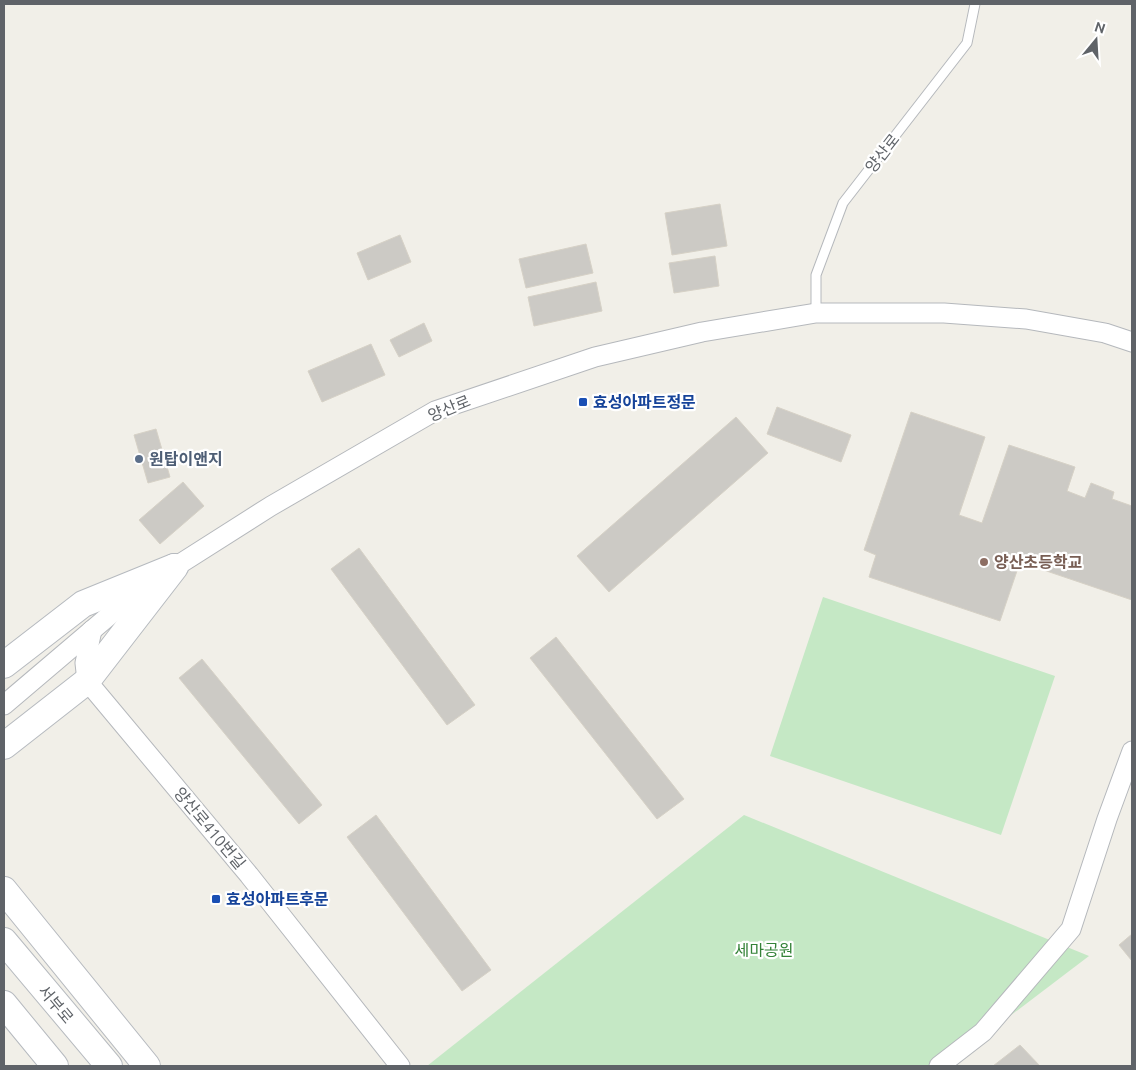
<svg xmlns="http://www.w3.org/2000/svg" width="1136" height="1070" viewBox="0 0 1136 1070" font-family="Ubuntu,'Noto Sans KR',sans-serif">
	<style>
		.green { fill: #c5e8c5 }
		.building { fill: #cccac5; stroke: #d6d1c6 }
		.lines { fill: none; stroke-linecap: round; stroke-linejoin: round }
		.lane-casing { stroke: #b5b8bc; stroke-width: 11 }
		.street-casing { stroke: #b5b8bc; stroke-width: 21 }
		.secondary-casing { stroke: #b6babf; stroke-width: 28 }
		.lane { stroke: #fff; stroke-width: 9 }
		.street { stroke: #fff; stroke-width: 19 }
		.secondary { stroke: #fff; stroke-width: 26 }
		.transit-dot { fill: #1a4fb4; stroke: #fff; stroke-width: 2 }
		.service-dot { fill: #5c6f8a; stroke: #fff; stroke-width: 2 }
		.education-dot { fill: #8d6e63; stroke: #fff; stroke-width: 2 }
		.labels { text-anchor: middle; stroke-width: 4.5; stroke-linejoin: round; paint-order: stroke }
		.street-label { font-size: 16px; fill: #5f6368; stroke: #fff }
		.transit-label { font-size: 16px; font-weight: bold; fill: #164399; stroke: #fff; text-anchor: start }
		.service-label { font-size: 16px; font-weight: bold; fill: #4e5e75; stroke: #fff; text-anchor: start }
		.education-label { font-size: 16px; font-weight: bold; fill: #785e54; stroke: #fff; text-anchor: start }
		.park-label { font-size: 16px; fill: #348238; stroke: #fff }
	</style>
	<rect width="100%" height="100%" fill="#f1efe8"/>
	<g class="green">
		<path d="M823,597L1055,676L1001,835L770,756Z"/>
		<path d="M744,815L1089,956L944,1066H427Z"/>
	</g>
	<g class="building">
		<path d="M720,204L727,246L672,255L665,213Z"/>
		<path d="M400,235L411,262L368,280L357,253Z"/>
		<path d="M586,244L593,273L526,288L519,259Z"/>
		<path d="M715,256L719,286L674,293L669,263Z"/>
		<path d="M596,282L602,311L534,326L528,297Z"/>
		<path d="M424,323L432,341L399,357L390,340Z"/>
		<path d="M371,344L385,375L322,402L308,371Z"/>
		<path d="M777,407L851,435L841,462L767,434Z"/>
		<path d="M911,412L985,437L959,515L982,523L1009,445L1075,467L1067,491L1085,498L1091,483L1114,492L1112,499L1132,506V600L1020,562L1000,621L869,577L876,555L864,550Z"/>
		<path d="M736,417L768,453L609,592L577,556Z"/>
		<path d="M156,429L170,477L148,483L134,435Z"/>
		<path d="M183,482L204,506L160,544L139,520Z"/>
		<path d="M359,548L475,705L447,725L331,569Z"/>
		<path d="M556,637L684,799L657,819L530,658Z"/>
		<path d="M202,659L322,805L299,824L179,678Z"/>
		<path d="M376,815L491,970L462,991L347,837Z"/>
		<path d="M1132,934V961L1119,945Z"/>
		<path d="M1020,1045L1040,1066H993Z"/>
	</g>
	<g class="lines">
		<defs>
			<path id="lane" d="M816,313V275L843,203L967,43L975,4"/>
			<g id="street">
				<path d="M92,630L85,663L87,681L249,875L400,1066"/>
				<path d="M4,705L124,603L175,567L271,506L435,411L595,357L702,332L816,313H944L1026,319L1105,333L1132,342"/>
				<path d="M939,1066L983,1032L1071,929L1107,819L1132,751"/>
			</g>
			<g id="secondary">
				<path d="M4,665L83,604L174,567"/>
				<path d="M4,746L87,681L175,567"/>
				<path d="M4,890L147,1066"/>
				<path d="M4,941L109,1066"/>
				<path d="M4,1004L55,1066"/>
			</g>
		</defs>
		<use href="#lane" class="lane-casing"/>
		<use href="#street" class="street-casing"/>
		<use href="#secondary" class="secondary-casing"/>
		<use href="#lane" class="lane"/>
		<use href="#street" class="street"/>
		<use href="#secondary" class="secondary"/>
	</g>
	<g class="transit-dot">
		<rect x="578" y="397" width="10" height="10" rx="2.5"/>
		<rect x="211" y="894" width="10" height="10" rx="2.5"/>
	</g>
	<circle class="service-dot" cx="139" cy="459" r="5"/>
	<circle class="education-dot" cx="984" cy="562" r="5"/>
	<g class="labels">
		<g class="street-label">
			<text transform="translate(882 153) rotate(-52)" y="6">양산로</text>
			<text transform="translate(449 408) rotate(-22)" y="6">양산로</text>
			<text transform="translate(210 828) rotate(50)" y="6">양산로410번길</text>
			<text transform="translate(56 1004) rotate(50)" y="6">서부로</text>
		</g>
		<g class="transit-label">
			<text x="593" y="408">효성아파트정문</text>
			<text x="226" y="905">효성아파트후문</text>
		</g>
		<g class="service-label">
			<text x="149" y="465">원탑이앤지</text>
		</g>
		<g class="education-label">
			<text x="994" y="568">양산초등학교</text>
		</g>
		<g class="park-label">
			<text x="764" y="956">세마공원</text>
		</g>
	</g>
	<rect width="1136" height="1070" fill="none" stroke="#5f6368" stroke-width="10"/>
	<g transform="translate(1096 40) rotate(18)" stroke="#ffffff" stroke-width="4" paint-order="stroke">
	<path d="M0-4L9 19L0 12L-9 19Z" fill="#5f6368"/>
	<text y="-8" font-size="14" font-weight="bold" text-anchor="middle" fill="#5f6368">N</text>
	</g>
</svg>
